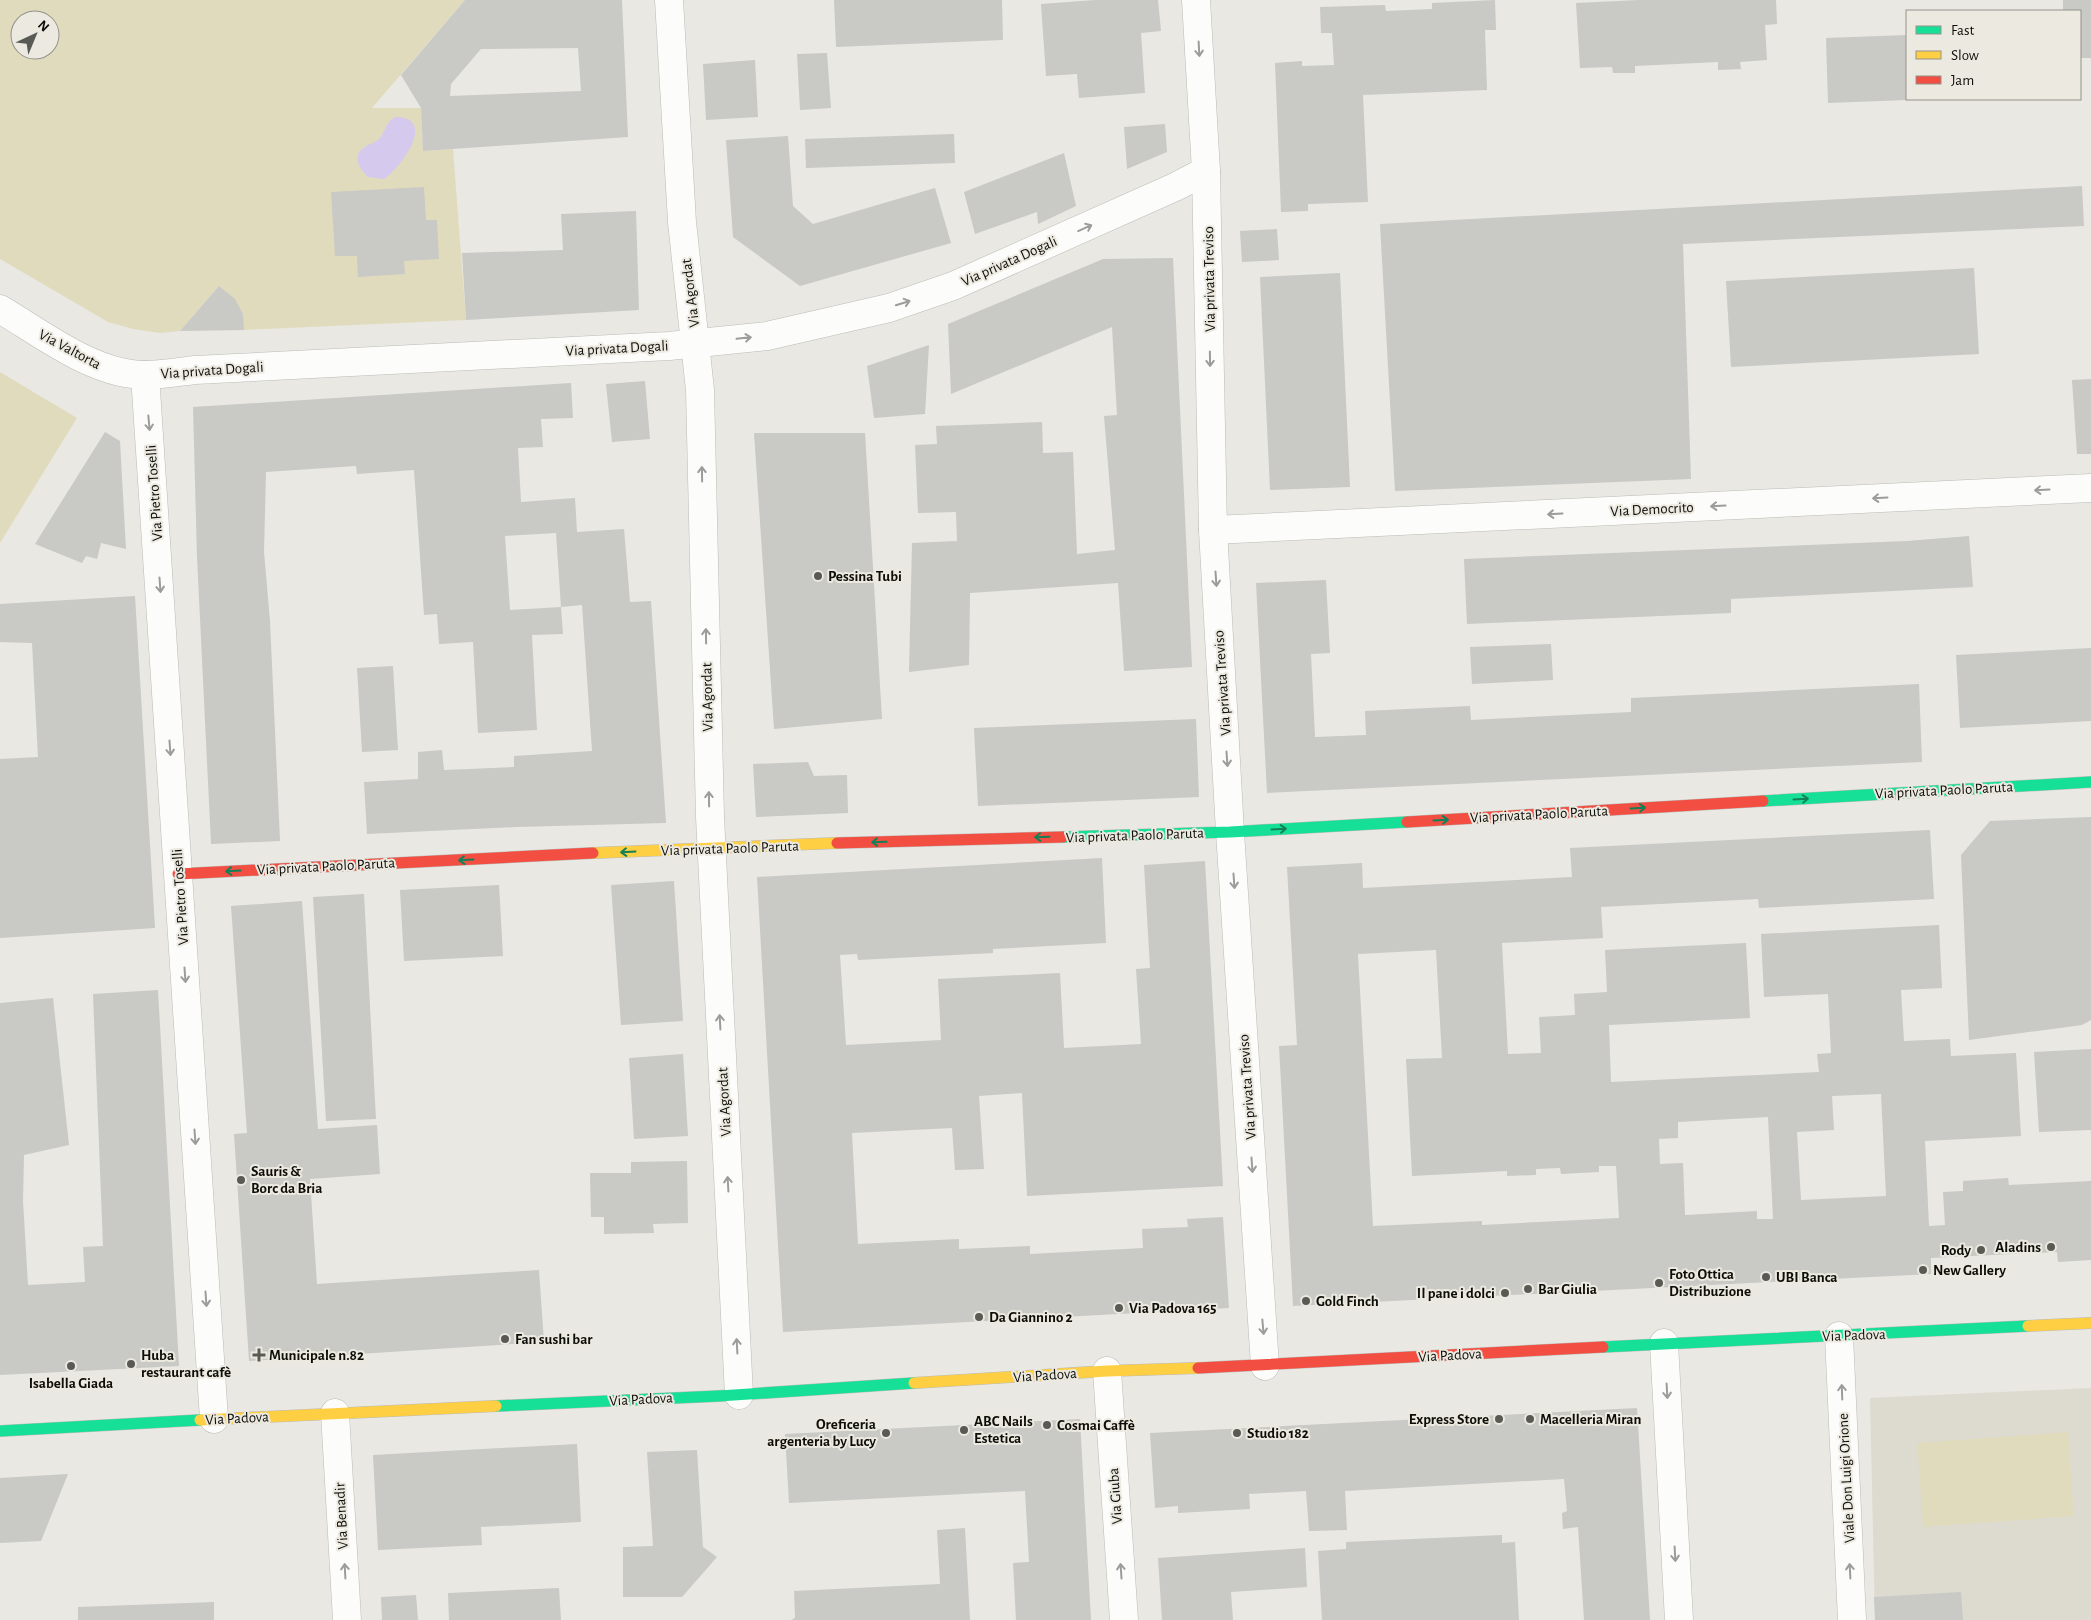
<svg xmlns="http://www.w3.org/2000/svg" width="2091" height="1620" viewBox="0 0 2091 1620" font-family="'Alegreya Sans',sans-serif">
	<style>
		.built { fill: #dddacf }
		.green { fill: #e1dbbe; fill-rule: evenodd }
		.water { fill: #d6c9ee }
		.building { fill: #c9c9c5; fill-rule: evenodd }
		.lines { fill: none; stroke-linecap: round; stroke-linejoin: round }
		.street-casing { stroke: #bbbbb7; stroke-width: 29 }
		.fast-casing { stroke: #bbbbb7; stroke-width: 12 }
		.slow-casing { stroke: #bbbbb7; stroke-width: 12 }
		.jam-casing { stroke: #bbbbb7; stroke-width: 12 }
		.street { stroke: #fcfcfb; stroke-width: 28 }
		.fast { stroke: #16e098; stroke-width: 11 }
		.slow { stroke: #ffcf43; stroke-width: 11 }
		.jam { stroke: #f24e42; stroke-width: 11 }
		.oneway { stroke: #9c9c9a }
		.oneway2 { stroke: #128158 }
		.poi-dot { fill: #5a5a55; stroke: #eceae0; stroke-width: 2 }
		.labels { text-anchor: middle; stroke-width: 4; stroke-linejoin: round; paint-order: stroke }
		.street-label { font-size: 15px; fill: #0d0d09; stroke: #eceae0 }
		.poi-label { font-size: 15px; font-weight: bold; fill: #0d0d09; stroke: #eceae0; text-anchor: start }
	</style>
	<rect width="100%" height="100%" fill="#e9e8e3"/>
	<path class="built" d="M2091,1388V1620H1875L1870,1398Z"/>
	<g class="green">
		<path d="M0,0H465L372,108H421L423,151L453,149L466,320L244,330C242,307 237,301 219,286L180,331L160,333L133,329L108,322L0,259ZM20,20H50V50H20Z"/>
		<path d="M0,372L77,418L0,543Z"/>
		<path d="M2068,1432L2074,1516L1923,1527L1917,1443Z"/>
	</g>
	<path class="water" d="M395,117C439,117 400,169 384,179L368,177C357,166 351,154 368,145C372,143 375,142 379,139C386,131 385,123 395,117Z"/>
	<g class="building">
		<path d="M465,0H622L628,137L423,151L421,108L401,75ZM578,48L581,91L450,96L451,84L481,49Z"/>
		<path d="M834,0H1002L1003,40L836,47Z"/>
		<path d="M1095,0H1158L1161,31L1141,33L1145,93L1079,98L1077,74L1046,76L1041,4Z"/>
		<path d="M1495,0L1496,30H1485L1487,90L1363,95L1368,202L1308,204V211L1281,212L1275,63L1302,61V66L1334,65L1332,33H1321L1320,7L1385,5L1386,11L1432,9V3Z"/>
		<path d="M1639,0H1776L1777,24L1765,25L1767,60L1740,62L1741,69L1718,70V62L1635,66V73H1613L1612,67L1580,68L1576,3Z"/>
		<path d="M2063,0H2091V58H2080V11H2063Z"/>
		<path d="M1907,35V100L1828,103L1826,38Z"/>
		<path d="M827,53L831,108L800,110L797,54Z"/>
		<path d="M755,60L758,117L706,120L703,64Z"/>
		<path d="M1165,124L1167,152L1127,169L1124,127Z"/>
		<path d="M954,134L955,163L806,168L805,139Z"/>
		<path d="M788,136L793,206L813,224L935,188L951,243L800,286L733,237L726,140Z"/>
		<path d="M1064,153L1076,206L1038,224L1037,212L975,234L964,192Z"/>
		<path d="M2082,186L2084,226L1683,244L1691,479L1395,491L1380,224Z"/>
		<path d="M424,187L426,220H437L439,259L404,261L405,274L358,277L357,256H335L331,192Z"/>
		<path d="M636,211L639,310L466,320L462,253L563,250L561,214Z"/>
		<path d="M1277,229L1279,260L1242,262L1240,231Z"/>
		<path d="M1173,258L1192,667L1124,671L1118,583L970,593L969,665L909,672L912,543L957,541L956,512L918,513L915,445L937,444L936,426L1042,422L1043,453L1073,452L1077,554L1115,550L1104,416L1117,415L1112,327L951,394L948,324L1103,259Z"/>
		<path d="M1974,268L1979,354L1731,367L1726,281Z"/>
		<path d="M1340,273L1350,487L1270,490L1260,277Z"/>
		<path d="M219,286L235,299L243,314L244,330L180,331Z"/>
		<path d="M929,345L925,414L874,418L867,366Z"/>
		<path d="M2091,379V454H2077L2072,380Z"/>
		<path d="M645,381L650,439L612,442L606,384Z"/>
		<path d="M571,383L573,418L541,419L543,447L518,448L521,502L575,498L577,532L624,529L630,602L651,601L666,823L516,827L367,834L364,782L418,779V752L442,750L444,770L514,767V756L592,751L582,605L561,607L563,634L532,635L537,730L478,733L473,642L439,644L437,614L424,615L414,470L357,474L356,466L266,472L264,552L270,621L280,841L211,844L197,557L193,407ZM556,533L561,607L510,610L505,536Z"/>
		<path d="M105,432L120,441L126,549L101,543L97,559L86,556L82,563L35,544Z"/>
		<path d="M754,433H865L882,719L774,729Z"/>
		<path d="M1969,536L1973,587L1731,599V613L1467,624L1464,559L1907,541Z"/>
		<path d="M1326,580L1330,653L1311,654L1315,737L1366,735L1365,711L1470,706L1471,720L1631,712V698L1919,684L1922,762L1267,793L1256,583Z"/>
		<path d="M135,596L155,928L0,938V759L38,757L32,643L0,642V604Z"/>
		<path d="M1551,644L1553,680L1472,684L1470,647Z"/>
		<path d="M2091,648V721L1960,728L1956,655Z"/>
		<path d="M393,666L398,750L362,752L357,668Z"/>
		<path d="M1196,719L1199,797L978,806L974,728Z"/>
		<path d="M808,762L814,776L847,775L848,813L756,817L753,764Z"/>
		<path d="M2091,817V1020L2082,1025L1969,1040L1961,855L1990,821Z"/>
		<path d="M1930,830L1934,899L1759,908L1758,899L1601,907L1603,938L1502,943L1508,1054L1541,1053L1539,1017L1575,1015L1574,994L1607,992L1605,950L1746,943L1750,1018L1609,1025L1611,1082L1819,1072L1817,1054L1831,1053L1828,994L1764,997L1761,934L1939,925L1942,988L1901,990L1904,1041L1950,1039L1951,1056L2016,1053L2021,1136L1925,1141L1929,1226L1945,1225L1943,1192L1963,1191V1181L2008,1178L2009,1185L2091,1181V1260L2058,1262L2057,1252L1931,1258V1274L1293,1306L1279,1046L1297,1045L1287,867L1362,863L1363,888L1572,877L1570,848ZM1436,950L1442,1058L1406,1059L1412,1176L1507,1171V1176L1536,1175V1169L1560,1168L1561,1174L1599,1172V1166H1616L1619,1218L1482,1225V1221L1373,1226L1358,954ZM1881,1094L1886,1196L1801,1200L1797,1132L1834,1130L1832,1096ZM1768,1117L1773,1219H1757V1211L1685,1215L1683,1163L1660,1164L1659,1139L1678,1138V1122Z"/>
		<path d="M1102,858L1106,943L993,949V953L858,960L857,954L840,955L846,1045L941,1040L938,979L1060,973L1064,1048L1141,1044L1136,969L1150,968L1144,865L1205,861L1223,1186L1027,1196L1022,1093L979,1096L984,1169L955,1170L952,1128L852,1133L858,1244L959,1239V1249L1030,1246V1254L1143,1248L1142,1229L1188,1227L1187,1219L1223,1217L1229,1308L783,1332L757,877Z"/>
		<path d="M674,881L683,1021L621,1025L611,885Z"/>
		<path d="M499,885L503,956L404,961L400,890Z"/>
		<path d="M364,894L376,1119L326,1121L313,897Z"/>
		<path d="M302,901L318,1129L377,1125L380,1174L310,1179L317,1284L539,1270L544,1342L249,1361L234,1134L247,1133L231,906Z"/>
		<path d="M158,990L179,1366L0,1375V1003L53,998L69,1145L24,1155L23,1201L28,1285L85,1282L83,1247L103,1246L93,994Z"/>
		<path d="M2091,1049V1130L2039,1132L2034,1052Z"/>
		<path d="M683,1054L688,1136L634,1139L629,1058Z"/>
		<path d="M687,1161L688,1223L653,1224L654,1233L604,1234V1217H591L590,1173H631V1162Z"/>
		<path d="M1637,1408L1650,1620H1584L1578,1527L1563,1529L1562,1513L1567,1511L1564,1479L1345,1491L1347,1530L1309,1531L1306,1491L1249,1494L1250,1509L1178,1513V1506L1155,1508L1150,1433Z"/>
		<path d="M1080,1419L1091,1620H1016L1013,1563L1029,1562L1025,1491L789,1503L785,1434Z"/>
		<path d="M577,1444L581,1522L481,1527L482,1545L378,1550L373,1455Z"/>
		<path d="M697,1450L703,1547L717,1557L682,1597H623V1547L653,1546L647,1452Z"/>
		<path d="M68,1474L41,1541L0,1543V1478Z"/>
		<path d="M965,1528L970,1620H791L795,1618L794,1591L940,1584L937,1530Z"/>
		<path d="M1502,1535V1543L1515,1542L1519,1620H1322L1318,1551L1346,1549V1542Z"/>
		<path d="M1305,1548L1307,1587L1231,1592L1233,1620H1162L1158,1558Z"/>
		<path d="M559,1588L561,1620H449L448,1593Z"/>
		<path d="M1961,1592L1963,1620H1875L1874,1597Z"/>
		<path d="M416,1595L418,1620H382L381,1597Z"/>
		<path d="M214,1602V1620H78V1607Z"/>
	</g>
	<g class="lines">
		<defs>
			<g id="street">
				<path d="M669,0L682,222L700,390L710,817L739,1395"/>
				<path d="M1196,0L1206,171L1213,530L1230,832L1265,1366"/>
				<path d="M0,309C42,334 94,375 145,375C162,375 179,372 195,370L669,346L767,336L889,308L953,286L1175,187L1206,171"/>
				<path d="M145,375L214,1419"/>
				<path d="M1213,530L2091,488"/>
				<path d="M1839,1336L1852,1620"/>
				<path d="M1664,1343L1679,1620"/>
				<path d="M1107,1371L1124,1620"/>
				<path d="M335,1413L347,1620"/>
			</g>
			<g id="fast">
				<path d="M1763,801L2091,782"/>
				<path d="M1063,837L1230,832L1407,822"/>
				<path d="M1603,1347L2028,1326"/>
				<path d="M496,1406L719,1396L914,1383"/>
				<path d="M0,1431L200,1420"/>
			</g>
			<g id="slow">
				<path d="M593,853L837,843"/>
				<path d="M2028,1326L2091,1323"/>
				<path d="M914,1383L1107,1371L1198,1368"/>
				<path d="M200,1420L496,1406"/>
			</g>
			<g id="jam">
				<path d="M1407,822L1763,801"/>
				<path d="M837,843L1063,837"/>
				<path d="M178,874L593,853"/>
				<path d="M1198,1368L1603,1347"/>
			</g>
		</defs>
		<use href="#street" class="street-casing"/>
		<use href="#fast" class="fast-casing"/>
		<use href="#slow" class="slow-casing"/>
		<use href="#jam" class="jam-casing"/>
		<use href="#street" class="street"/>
		<use href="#fast" class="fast"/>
		<use href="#slow" class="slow"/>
		<use href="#jam" class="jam"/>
	</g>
	<defs><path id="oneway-shaft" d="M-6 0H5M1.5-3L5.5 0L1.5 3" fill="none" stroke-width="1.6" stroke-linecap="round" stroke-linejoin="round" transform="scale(1.25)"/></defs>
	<g class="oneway">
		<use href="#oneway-shaft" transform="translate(1199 49) rotate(87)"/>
		<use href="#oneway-shaft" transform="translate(1085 228) rotate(-24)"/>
		<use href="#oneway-shaft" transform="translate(903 303) rotate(-17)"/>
		<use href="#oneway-shaft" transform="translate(744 338) rotate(-6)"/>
		<use href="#oneway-shaft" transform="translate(1210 359) rotate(89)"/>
		<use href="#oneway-shaft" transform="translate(149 423) rotate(85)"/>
		<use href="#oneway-shaft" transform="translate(702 474) rotate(-91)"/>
		<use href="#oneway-shaft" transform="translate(2042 490) rotate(177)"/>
		<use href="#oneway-shaft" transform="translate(1880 498) rotate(177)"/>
		<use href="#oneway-shaft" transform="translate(1718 506) rotate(177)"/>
		<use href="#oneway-shaft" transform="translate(1555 514) rotate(177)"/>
		<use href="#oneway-shaft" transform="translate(1216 579) rotate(86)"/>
		<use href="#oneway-shaft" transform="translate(160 585) rotate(86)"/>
		<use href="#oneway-shaft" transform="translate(706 636) rotate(-91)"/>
		<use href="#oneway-shaft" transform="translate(170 748) rotate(86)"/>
		<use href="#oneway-shaft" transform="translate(1227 759) rotate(86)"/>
		<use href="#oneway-shaft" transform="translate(709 799) rotate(-91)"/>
		<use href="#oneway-shaft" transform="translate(1234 881) rotate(86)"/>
		<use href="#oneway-shaft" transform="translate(185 975) rotate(86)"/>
		<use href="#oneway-shaft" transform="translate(720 1022) rotate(-93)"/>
		<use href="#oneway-shaft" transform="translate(195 1137) rotate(86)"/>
		<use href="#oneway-shaft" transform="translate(1252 1165) rotate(86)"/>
		<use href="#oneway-shaft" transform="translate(728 1184) rotate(-93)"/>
		<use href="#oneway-shaft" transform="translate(206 1299) rotate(86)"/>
		<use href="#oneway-shaft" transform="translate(1263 1327) rotate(85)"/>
		<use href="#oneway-shaft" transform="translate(737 1346) rotate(-93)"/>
		<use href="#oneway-shaft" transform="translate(1667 1391) rotate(87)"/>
		<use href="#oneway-shaft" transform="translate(1842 1392) rotate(-92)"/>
		<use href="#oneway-shaft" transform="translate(1675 1554) rotate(87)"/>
		<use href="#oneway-shaft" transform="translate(345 1571) rotate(-93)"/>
		<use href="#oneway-shaft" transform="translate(1121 1571) rotate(-94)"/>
		<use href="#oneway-shaft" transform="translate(1850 1571) rotate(-93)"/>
	</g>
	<g class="oneway2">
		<use href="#oneway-shaft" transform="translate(1801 799) rotate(-3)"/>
		<use href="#oneway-shaft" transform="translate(1638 808) rotate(-3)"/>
		<use href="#oneway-shaft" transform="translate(1441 820) rotate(-3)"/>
		<use href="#oneway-shaft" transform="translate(1279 829) rotate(-3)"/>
		<use href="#oneway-shaft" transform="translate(1042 837) rotate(178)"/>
		<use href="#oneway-shaft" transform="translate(879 842) rotate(178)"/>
		<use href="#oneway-shaft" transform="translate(628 852) rotate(177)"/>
		<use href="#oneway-shaft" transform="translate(466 860) rotate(177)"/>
		<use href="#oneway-shaft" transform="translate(233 871) rotate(177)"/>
	</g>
	<g class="poi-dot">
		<circle cx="818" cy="576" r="5"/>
		<circle cx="241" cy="1180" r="5"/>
		<circle cx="2051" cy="1247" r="5"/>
		<circle cx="1981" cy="1250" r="5"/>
		<circle cx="1923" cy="1270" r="5"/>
		<circle cx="1766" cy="1277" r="5"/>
		<circle cx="1659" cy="1283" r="5"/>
		<circle cx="1528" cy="1289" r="5"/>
		<circle cx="1505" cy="1293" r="5"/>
		<circle cx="1306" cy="1301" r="5"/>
		<circle cx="1119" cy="1308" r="5"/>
		<circle cx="979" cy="1317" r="5"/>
		<circle cx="505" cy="1339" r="5"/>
		<path d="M256.5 1347.5h5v5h5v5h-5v5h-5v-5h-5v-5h5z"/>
		<circle cx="131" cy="1364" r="5"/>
		<circle cx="71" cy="1366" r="5"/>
		<circle cx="1499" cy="1419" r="5"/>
		<circle cx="1530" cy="1419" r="5"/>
		<circle cx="1047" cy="1425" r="5"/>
		<circle cx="964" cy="1430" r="5"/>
		<circle cx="886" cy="1433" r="5"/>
		<circle cx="1237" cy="1433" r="5"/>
	</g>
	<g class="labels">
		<g class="street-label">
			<text transform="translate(1009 261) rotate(-24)" y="5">Via privata Dogali</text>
			<text transform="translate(1209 279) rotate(-91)" y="5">Via privata Treviso</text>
			<text transform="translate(690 293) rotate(-97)" y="5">Via Agordat</text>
			<text transform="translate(617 348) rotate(-3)" y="5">Via privata Dogali</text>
			<text transform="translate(70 349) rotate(28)" y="5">Via Valtorta</text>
			<text transform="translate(212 370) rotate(-4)" y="5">Via privata Dogali</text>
			<text transform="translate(154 493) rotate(-94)" y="5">Via Pietro Toselli</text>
			<text transform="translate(1652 509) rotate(-3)" y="5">Via Democrito</text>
			<text transform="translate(1222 683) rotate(-94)" y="5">Via privata Treviso</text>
			<text transform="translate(707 697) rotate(-91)" y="5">Via Agordat</text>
			<text transform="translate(1944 790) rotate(-3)" y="5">Via privata Paolo Paruta</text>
			<text transform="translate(1539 814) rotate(-3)" y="5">Via privata Paolo Paruta</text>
			<text transform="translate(1135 835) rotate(-2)" y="5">Via privata Paolo Paruta</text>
			<text transform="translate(730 848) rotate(-2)" y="5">Via privata Paolo Paruta</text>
			<text transform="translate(326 866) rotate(-3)" y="5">Via privata Paolo Paruta</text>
			<text transform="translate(180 897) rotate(-94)" y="5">Via Pietro Toselli</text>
			<text transform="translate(1247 1087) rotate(-94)" y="5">Via privata Treviso</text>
			<text transform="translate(724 1102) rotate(-93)" y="5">Via Agordat</text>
			<text transform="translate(1854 1335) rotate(-2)" y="5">Via Padova</text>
			<text transform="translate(1450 1355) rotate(-3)" y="5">Via Padova</text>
			<text transform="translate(1045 1375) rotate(-4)" y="5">Via Padova</text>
			<text transform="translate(641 1399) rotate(-3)" y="5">Via Padova</text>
			<text transform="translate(237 1418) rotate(-3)" y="5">Via Padova</text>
			<text transform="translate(1846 1478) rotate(-93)" y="5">Viale Don Luigi Orione</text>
			<text transform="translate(1115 1496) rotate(-94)" y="5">Via Giuba</text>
			<text transform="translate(341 1516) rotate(-93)" y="5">Via Benadir</text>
		</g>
		<g class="poi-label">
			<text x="828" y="581">Pessina Tubi</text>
			<text x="251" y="1176">Sauris &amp;<tspan x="251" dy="17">Borc da Bria</tspan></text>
			<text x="2041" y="1252" text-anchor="end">Aladins</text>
			<text x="1971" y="1255" text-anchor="end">Rody</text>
			<text x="1933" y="1275">New Gallery</text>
			<text x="1669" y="1279">Foto Ottica<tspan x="1669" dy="17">Distribuzione</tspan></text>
			<text x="1776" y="1282">UBI Banca</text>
			<text x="1538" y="1294">Bar Giulia</text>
			<text x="1495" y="1298" text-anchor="end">Il pane i dolci</text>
			<text x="1316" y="1306">Gold Finch</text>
			<text x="1129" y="1313">Via Padova 165</text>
			<text x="989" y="1322">Da Giannino 2</text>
			<text x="515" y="1344">Fan sushi bar</text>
			<text x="141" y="1360">Huba<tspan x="141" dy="17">restaurant cafè</tspan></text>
			<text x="269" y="1360">Municipale n.82</text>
			<text x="71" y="1388" text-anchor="middle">Isabella Giada</text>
			<text x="1489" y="1424" text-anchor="end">Express Store</text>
			<text x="1540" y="1424">Macelleria Miran</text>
			<text x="974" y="1426">ABC Nails<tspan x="974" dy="17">Estetica</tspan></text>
			<text x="876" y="1429" text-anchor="end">Oreficeria<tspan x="876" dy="17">argenteria by Lucy</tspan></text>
			<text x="1057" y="1430">Cosmai Caffè</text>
			<text x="1247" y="1438">Studio 182</text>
		</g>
	</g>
	<rect x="1906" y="10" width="175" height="90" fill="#eceae0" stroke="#93928a"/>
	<rect x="1916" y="26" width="25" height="8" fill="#16e098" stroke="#93928a"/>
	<text x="1951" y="35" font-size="15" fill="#0d0d09">Fast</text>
	<rect x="1916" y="51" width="25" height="8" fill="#ffcf43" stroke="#93928a"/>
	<text x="1951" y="60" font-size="15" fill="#0d0d09">Slow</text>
	<rect x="1916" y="76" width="25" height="8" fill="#f24e42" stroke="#93928a"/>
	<text x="1951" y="85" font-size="15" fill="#0d0d09">Jam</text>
	<g transform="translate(35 35) rotate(44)"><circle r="24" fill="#eceae0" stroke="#93928a"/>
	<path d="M0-4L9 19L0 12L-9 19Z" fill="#5a5a55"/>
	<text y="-8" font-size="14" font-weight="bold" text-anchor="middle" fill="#0d0d09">N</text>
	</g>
</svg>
